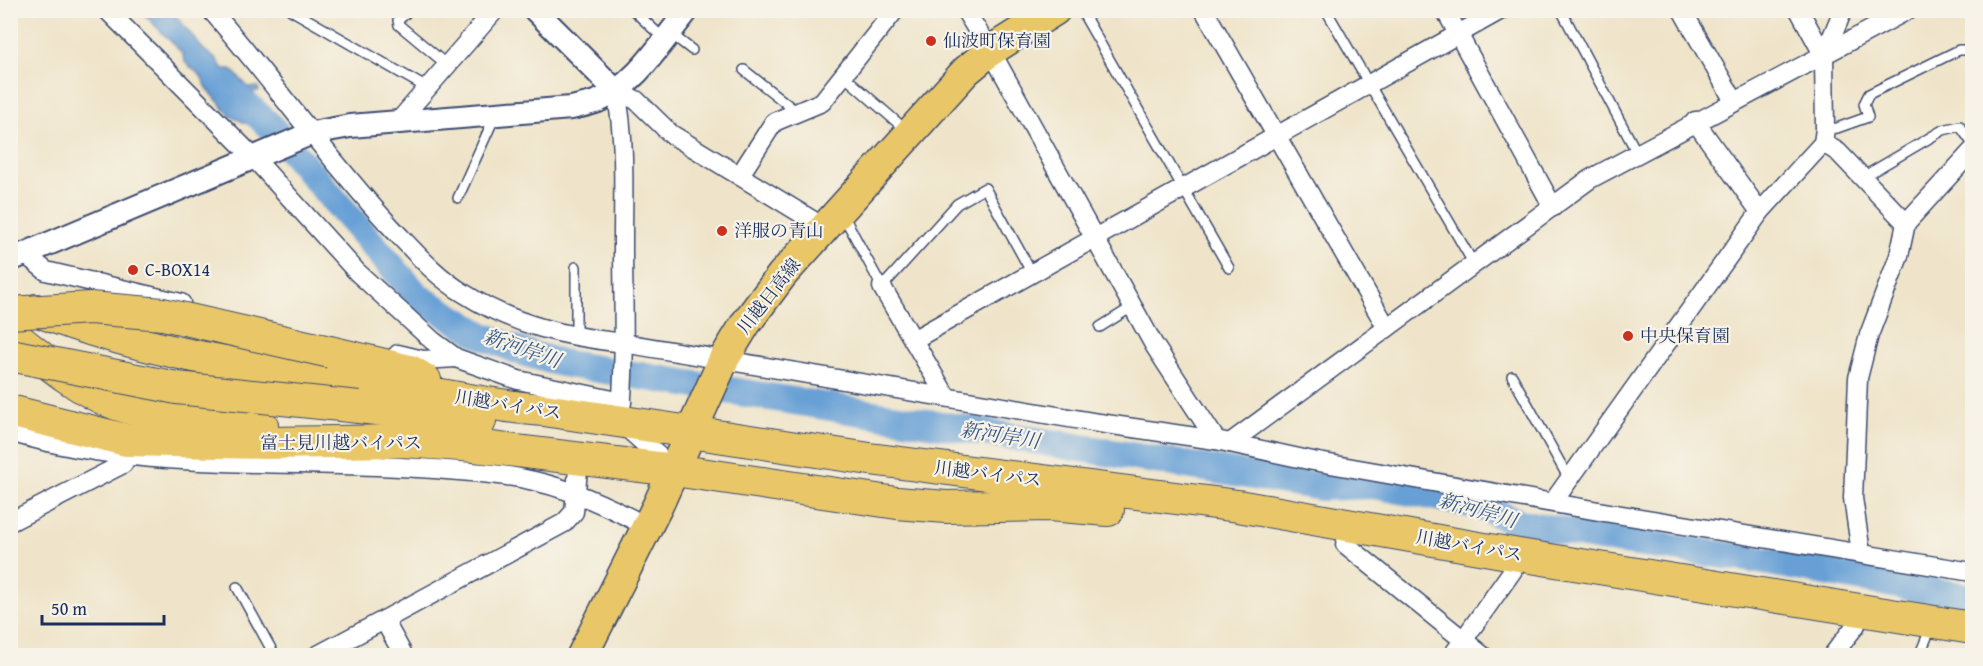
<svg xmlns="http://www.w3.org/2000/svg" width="1983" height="666" viewBox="0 0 1983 666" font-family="'Gentium Book Plus','Noto Serif JP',serif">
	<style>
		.water { fill: #68a0d6; stroke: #42689a; stroke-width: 1.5 }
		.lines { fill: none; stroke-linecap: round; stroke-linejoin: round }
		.river { stroke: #68a0d6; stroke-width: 28 }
		.service-casing { stroke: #3b4a6e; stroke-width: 12 }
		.minor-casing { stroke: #3b4a6e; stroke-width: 21 }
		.tertiary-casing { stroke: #3b4a6e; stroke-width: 26 }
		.primary-casing { stroke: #3b4a6e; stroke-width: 33 }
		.trunk-casing { stroke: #3b4a6e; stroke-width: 34 }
		.service { stroke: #fff; stroke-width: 9 }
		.minor { stroke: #fff; stroke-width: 18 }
		.tertiary { stroke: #fff; stroke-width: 22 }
		.primary { stroke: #e9c769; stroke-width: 30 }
		.trunk { stroke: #e9c769; stroke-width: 32 }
		.trunk-bridge-casing { stroke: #3b4a6e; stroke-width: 34; stroke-linecap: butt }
		.trunk-bridge { stroke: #e9c769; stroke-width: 32 }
		.poi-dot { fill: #c8321e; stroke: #f7f3e8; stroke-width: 2 }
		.labels { text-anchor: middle; stroke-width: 4.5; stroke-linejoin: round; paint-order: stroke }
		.poi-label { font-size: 18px; fill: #1b2f5e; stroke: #f7f3e8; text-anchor: start }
		.street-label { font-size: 18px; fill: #1b2f5e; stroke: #f7f3e8 }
		.water-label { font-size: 20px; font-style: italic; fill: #365788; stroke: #f7f3e8 }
	</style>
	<rect width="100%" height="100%" fill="#f7f3e8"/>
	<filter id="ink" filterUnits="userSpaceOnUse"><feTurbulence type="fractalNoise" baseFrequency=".0167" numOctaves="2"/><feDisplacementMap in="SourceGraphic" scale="12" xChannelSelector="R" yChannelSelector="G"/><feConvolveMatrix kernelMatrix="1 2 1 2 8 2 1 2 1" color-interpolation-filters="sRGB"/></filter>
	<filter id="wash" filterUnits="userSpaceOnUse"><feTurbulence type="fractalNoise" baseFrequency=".008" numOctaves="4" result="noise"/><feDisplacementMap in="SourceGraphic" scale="24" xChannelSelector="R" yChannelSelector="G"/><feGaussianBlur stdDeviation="1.35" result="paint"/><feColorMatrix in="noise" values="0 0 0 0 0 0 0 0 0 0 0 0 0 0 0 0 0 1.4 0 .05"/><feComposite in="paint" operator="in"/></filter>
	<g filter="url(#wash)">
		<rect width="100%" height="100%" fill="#efe4c9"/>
		<path class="water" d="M141,11H172L203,49L217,60L223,69H231L249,88L258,87L259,91L252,92L263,104L261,111L280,133L268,139L254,127L230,116L207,88L201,76L185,62L182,53Z"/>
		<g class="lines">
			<path class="river" d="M249,107L269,125L418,297L481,335L522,352L561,363L1321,487L1374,485L1477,505L1520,523L1600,538L1752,559L1972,598"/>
		</g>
	</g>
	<g filter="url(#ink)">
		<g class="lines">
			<defs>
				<g id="service">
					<path d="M291,10L427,88"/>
					<path d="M410,10L398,20L399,25L447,65"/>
					<path d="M633,10L664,39"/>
					<path d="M1081,10L1229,268"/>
					<path d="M1326,10L1475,266"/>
					<path d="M1561,10L1637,153"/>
					<path d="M670,33L692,50"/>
					<path d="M744,70L797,112"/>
					<path d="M843,75L907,131"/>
					<path d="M1825,129L1837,128L1868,117L1864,104L1869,94L1959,50H1972"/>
					<path d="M1863,177L1943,130L1960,126L1972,143"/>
					<path d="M458,198L495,116"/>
					<path d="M842,213L882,287L957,204L985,188L1033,275"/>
					<path d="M1100,327L1132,307"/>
					<path d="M576,337V267"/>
					<path d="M1512,376L1569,479"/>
					<path d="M237,587L275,656"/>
					<path d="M1919,656L1927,637"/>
				</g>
				<g id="minor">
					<path d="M107,10L254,158L357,272L433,341L456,358L518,380L622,402"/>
					<path d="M211,10C273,81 327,158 391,227C414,251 436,277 465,294C513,325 568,337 624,343L1099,423L1216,440L1313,461L1610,513L1972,572"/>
					<path d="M965,10L998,64L1154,345L1216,440"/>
					<path d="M1204,10L1387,328"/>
					<path d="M1445,10L1553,207"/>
					<path d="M1682,10L1734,101"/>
					<path d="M1799,10L1824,56"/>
					<path d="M616,91C626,142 623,191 623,242C623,302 626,362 620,422L671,467"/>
					<path d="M616,91L636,100L671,134L825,228"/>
					<path d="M1695,121L1760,212"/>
					<path d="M398,122L495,10"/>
					<path d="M1823,143L1838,152L1906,223L1899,256L1869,335L1858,378L1853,498L1861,553"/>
					<path d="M740,175L774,122L822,102L895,10"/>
					<path d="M1906,223L1972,151"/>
					<path d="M25,254L46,271L181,303"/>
					<path d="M882,287L946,396"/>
					<path d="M913,340L1501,10"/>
					<path d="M398,354L423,360L456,358"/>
					<path d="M10,432C147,474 294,458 434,469C467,472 501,473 534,481C574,490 611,507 647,527"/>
					<path d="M1230,443L1590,179L1908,10"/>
					<path d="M1553,502L1760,212L1823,143L1825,129L1824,56L1843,10"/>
					<path d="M10,522L123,464L128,455"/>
					<path d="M1345,544L1483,656"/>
					<path d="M316,656L384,620"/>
					<path d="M404,656L384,620L564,523L574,512L579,459"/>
					<path d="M1452,656L1513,570"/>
					<path d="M1832,656L1856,625"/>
				</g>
				<g id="tertiary">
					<path d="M535,10L616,91"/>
					<path d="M10,260L312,133L350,126L571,108C580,106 590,104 598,101C636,85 662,41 688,10"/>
				</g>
				<path id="primary" d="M582,656L658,505L724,359L746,323L782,275L966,71L990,51L1055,10"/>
				<g id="trunk">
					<path d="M36,310C153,357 276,371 400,388C448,395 495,407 544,410L870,459L1238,506L1519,555L1972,628"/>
					<path d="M10,333C40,356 70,383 104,399C152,420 211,419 262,425"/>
					<path d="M330,352L410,371L425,380"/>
					<path d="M359,407L480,421"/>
					<path d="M10,411L126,440L267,443L403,441L475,446L674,470L897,503L946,507L1049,505L1108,510"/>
				</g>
			</defs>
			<use href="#service" class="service-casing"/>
			<use href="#minor" class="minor-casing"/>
			<use href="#tertiary" class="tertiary-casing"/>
			<use href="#primary" class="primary-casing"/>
			<use href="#trunk" class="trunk-casing"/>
			<use href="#service" class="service"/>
			<use href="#minor" class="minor"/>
			<use href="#tertiary" class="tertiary"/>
			<use href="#primary" class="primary"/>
			<use href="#trunk" class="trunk"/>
			<defs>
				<g id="trunk-bridge">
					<path d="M10,313L90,308L163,314L330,352"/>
					<path d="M10,355L177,388L359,407"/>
				</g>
			</defs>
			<use href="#trunk-bridge" class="trunk-bridge-casing"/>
			<use href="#trunk-bridge" class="trunk-bridge"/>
		</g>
	</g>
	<g class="poi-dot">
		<circle cx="931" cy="41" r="6"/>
		<circle cx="722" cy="231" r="6"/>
		<circle cx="133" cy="270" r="6"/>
		<circle cx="1628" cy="336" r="6"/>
	</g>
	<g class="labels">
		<g class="poi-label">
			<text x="943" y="47">仙波町保育園</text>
			<text x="734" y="237">洋服の青山</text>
			<text x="145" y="276">C-BOX14</text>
			<text x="1640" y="342">中央保育園</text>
		</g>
		<g class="street-label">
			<text transform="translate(769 296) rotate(-52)" y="6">川越日高線</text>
			<text transform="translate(508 405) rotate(9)" y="6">川越バイパス</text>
			<text x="341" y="449">富士見川越バイパス</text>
			<text transform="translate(988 474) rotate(7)" y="6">川越バイパス</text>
			<text transform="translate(1469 546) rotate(10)" y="6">川越バイパス</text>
		</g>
		<g class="water-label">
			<text transform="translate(522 348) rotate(19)" y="7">新河岸川</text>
			<text transform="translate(1000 435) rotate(9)" y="7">新河岸川</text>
			<text transform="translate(1478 510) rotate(16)" y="7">新河岸川</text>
		</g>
	</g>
	<rect width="1983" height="666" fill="none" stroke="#f7f3e8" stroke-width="36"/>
	<path d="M42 615v9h122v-9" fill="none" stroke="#1b2f5e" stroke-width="3"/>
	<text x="51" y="615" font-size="18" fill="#1b2f5e" stroke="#f7f3e8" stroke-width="4.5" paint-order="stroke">50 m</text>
</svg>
